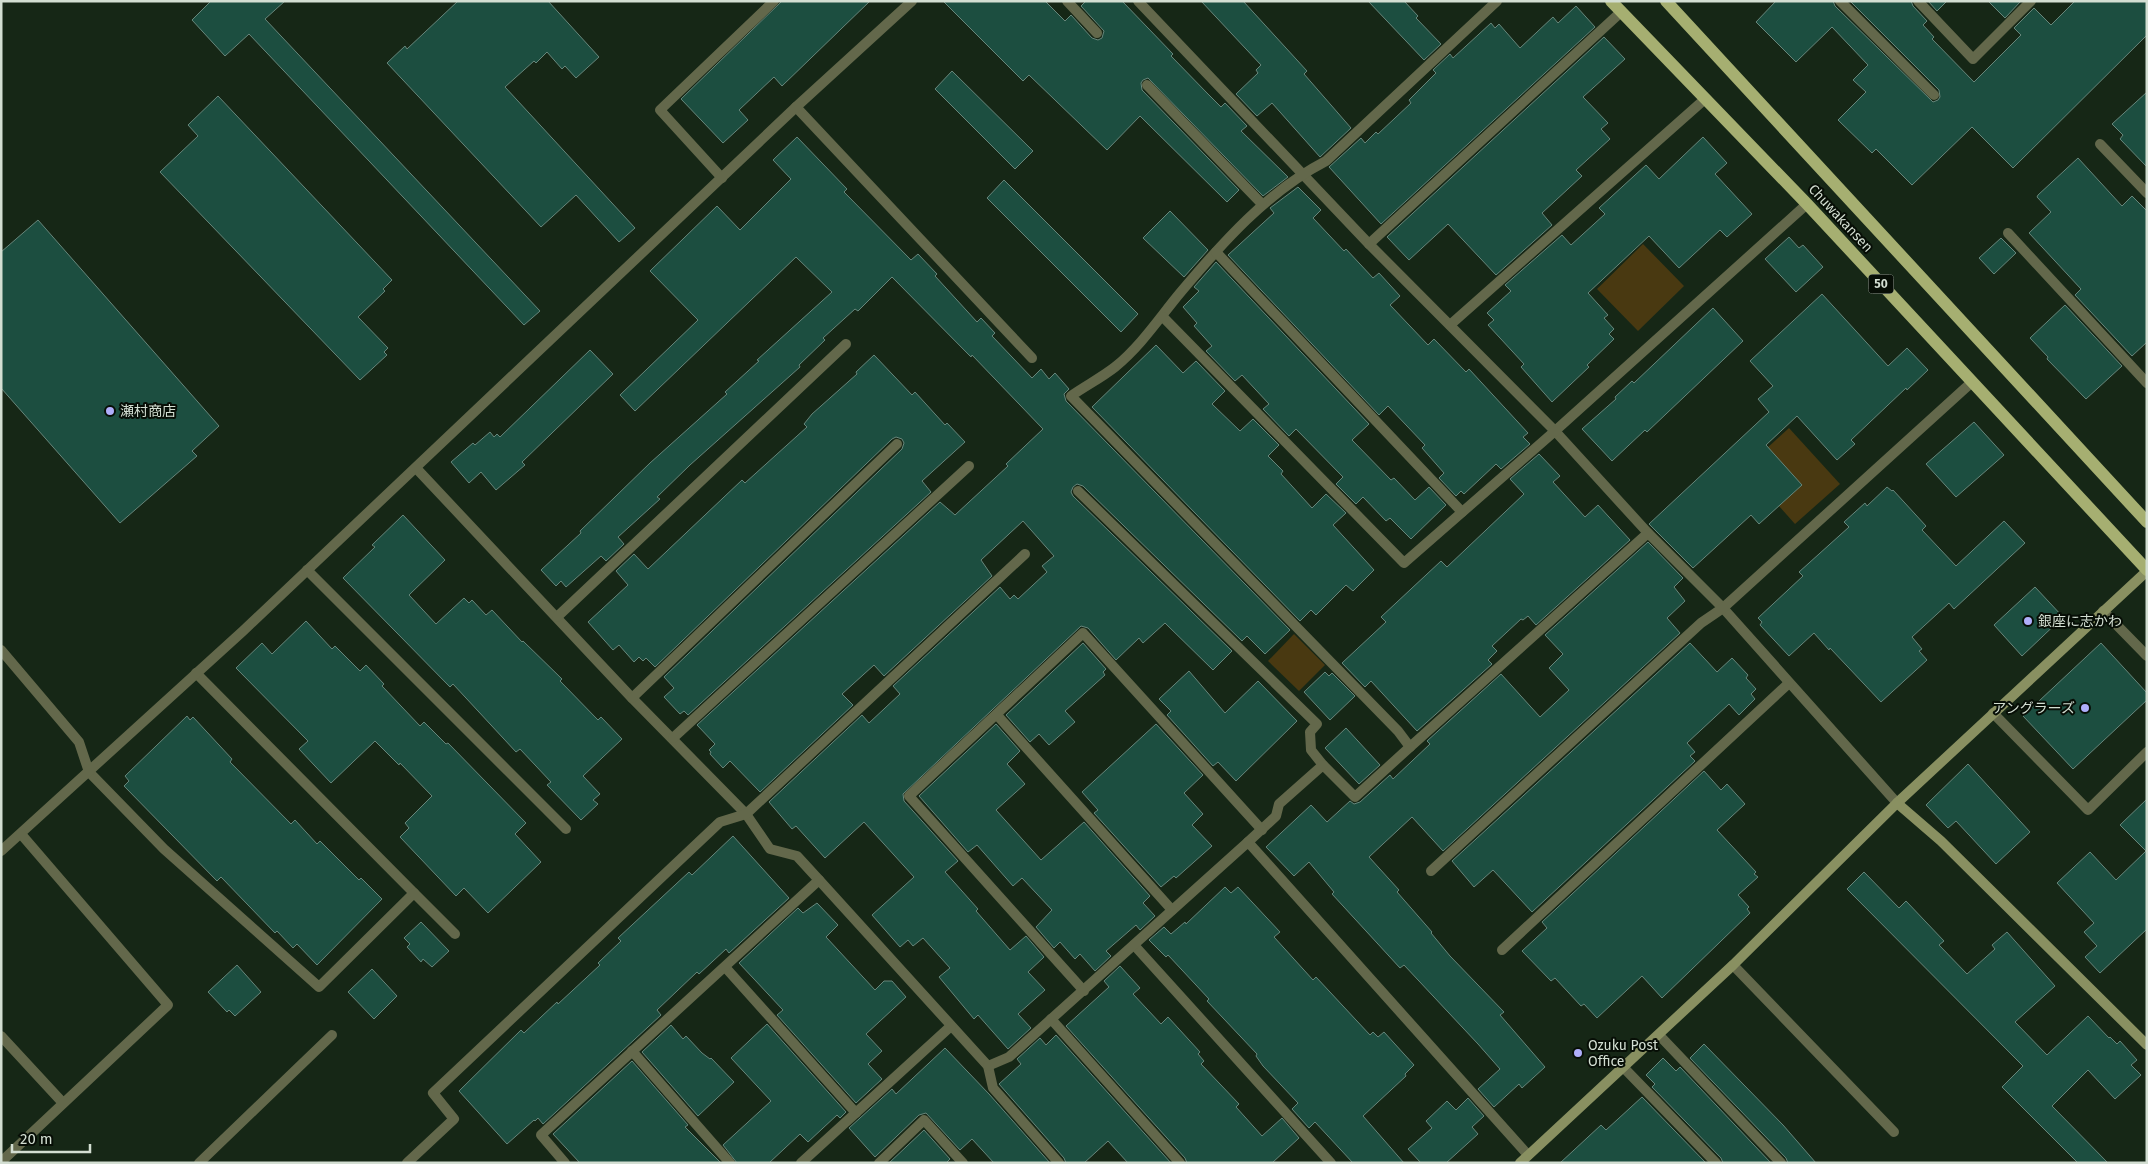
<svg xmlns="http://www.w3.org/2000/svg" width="2148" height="1164" viewBox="0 0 2148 1164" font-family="'Fira Sans','Noto Sans JP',sans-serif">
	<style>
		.green { fill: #493911 }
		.building { fill: #1c4e40; stroke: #67867b }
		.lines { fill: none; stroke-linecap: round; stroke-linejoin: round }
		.lane { stroke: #63684b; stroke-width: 10 }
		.street { stroke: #63684b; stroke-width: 10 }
		.secondary { stroke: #899061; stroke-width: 10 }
		.primary { stroke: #a6af71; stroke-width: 12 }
		.poi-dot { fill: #afaefa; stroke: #070e06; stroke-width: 2 }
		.labels { text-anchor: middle; stroke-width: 4; stroke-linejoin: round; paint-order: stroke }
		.shield { fill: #070e06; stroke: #96a095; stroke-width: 1 }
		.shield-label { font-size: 12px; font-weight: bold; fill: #d3ded2 }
		.street-label { font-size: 14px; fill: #d3ded2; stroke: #070e06 }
		.poi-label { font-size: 14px; fill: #d3ded2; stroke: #070e06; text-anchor: start }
	</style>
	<rect width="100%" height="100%" fill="#162716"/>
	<g class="green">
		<path d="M1643,244L1684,286L1638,331L1597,289Z"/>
		<path d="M1789,428L1840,484L1795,524L1745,468Z"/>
		<path d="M1294,634L1325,665L1299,691L1268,661Z"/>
	</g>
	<g class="building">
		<path d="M211,1H285L265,19L540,311L524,325L249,34L225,56L192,20Z"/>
		<path d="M458,1H548L599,57L576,78L565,66L562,69L547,52L536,63L534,61L505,87L635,228L619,242L576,195L541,227L387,63L405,46L407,49Z"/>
		<path d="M782,1H870L782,86L774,77L739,110L748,120L723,143L681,99Z"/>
		<path d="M943,1H1045L1065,21L1071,15L1092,38L1098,40L1102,38L1104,31L1081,6L1086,1H1122L1173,54L1171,56L1208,94L1221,107L1225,103L1247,126L1241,131L1288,177L1263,196L1148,78L1143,80L1141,83L1142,90L1239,190L1227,202L1140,116L1107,150L1029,75L1023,81Z"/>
		<path d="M1201,1H1243L1307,71L1304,74L1351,128L1320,157L1272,103L1257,116L1236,94L1258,73L1256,70L1261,65Z"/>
		<path d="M1368,1H1404L1418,16L1416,18L1441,44L1424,60Z"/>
		<path d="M1776,1H1833L1835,6L1933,102L1938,100L1940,97L1939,90L1850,1H1911L1913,6L1927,21L1923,25L1934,37L1932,39L1974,82L2021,35L2014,28L2034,8L2051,25L2075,1H2147V35L2013,168L1972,127L1912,185L1876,149L1872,153L1838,120L1866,92L1853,80L1868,65L1832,27L1796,62L1756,22Z"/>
		<path d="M1928,1H1947L1937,11Z"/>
		<path d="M1988,1H2021L2005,18Z"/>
		<path d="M1576,6L1595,27L1381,224L1329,167L1361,138L1365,143L1376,132L1378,134L1411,103L1409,100L1436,73L1433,70L1450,54L1453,58L1491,23L1495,28L1499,24L1520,48L1553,17L1558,23Z"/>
		<path d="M1604,37L1625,59L1583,97L1608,123L1601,129L1610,139L1576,170L1582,176L1542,213L1552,225L1496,275L1448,224L1409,260L1387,237Z"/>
		<path d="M952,71L1033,151L1015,169L935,89Z"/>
		<path d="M2147,92V167L2120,139L2123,135L2112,124Z"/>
		<path d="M218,96L392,280L383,289L385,291L358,317L388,348L384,352L387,355L360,380L160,172L198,136L188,125Z"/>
		<path d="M797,137L847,189L844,192L911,260L918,254L937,274L935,276L977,322L981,318L995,333L992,336L1032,378L1041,369L1049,379L1055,373L1069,389L1064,394L1066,401L1290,630L1265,654L1247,636L1242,641L1083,486L1077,484L1073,487L1071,492L1073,496L1232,651L1213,670L1165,623L1143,643L1139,638L1116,660L1088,628L1081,626L903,794L904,801L958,861L945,872L978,909L976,911L1010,950L1026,936L1044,957L1028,972L1045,990L1018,1014L1031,1028L1008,1049L978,1015L974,1019L939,977L950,968L923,938L913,946L908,940L900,947L872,915L914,877L864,822L825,858L796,826L792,829L769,802L862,715L869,723L900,694L893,686L1000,587L1010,599L1014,595L1018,599L1047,572L1042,566L1054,556L1023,521L981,560L992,576L884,676L874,665L842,694L853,705L760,792L730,761L723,768L710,754L711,752L709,750L715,744L697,725L940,502L955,515L1008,466L1006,464L1043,429L972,355L971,357L892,277L858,311L855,309L823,338L825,340L799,365L800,367L690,465L657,497L660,499L618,537L624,544L606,561L601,556L566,587L561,581L556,586L541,570L581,533L580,531L650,463L727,394L725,392L759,361L757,360L832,292L796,257L635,411L620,395L698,320L650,271L717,206L740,230L791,179L773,160Z"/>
		<path d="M1703,137L1727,163L1715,174L1752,214L1727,237L1720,230L1679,268L1649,236L1588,293L1608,315L1604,318L1614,329L1609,334L1614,339L1587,365L1589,367L1552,402L1521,367L1524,364L1488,325L1494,320L1487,313L1511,291L1505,285L1562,235L1571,245L1605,214L1599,208L1646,165L1659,179Z"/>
		<path d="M2078,158L2122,206L2132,196L2147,211V342L2132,356L2075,295L2081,289L2029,233L2051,212L2037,197L2038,195Z"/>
		<path d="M1004,180L1138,314L1121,332L987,198Z"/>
		<path d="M1298,187L1321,210L1313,218L1344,251L1346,249L1373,278L1379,273L1400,296L1390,305L1428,345L1434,339L1466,372L1469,369L1528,433L1523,437L1530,444L1501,469L1496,464L1464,494L1461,491L1456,496L1439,478L1444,473L1422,448L1425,445L1388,406L1379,415L1228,255L1274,213L1270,208Z"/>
		<path d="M1170,211L1208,250L1184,277L1143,238Z"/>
		<path d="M38,220L219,426L192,451L197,456L120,523L1,388V252Z"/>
		<path d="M1789,237L1799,248L1803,245L1823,267L1796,292L1765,259Z"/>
		<path d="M2001,238L2016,253L1994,274L1979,258Z"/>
		<path d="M1216,262L1369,424L1352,440L1391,480L1394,478L1415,500L1429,487L1446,505L1411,539L1390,518L1386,521L1363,497L1356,504L1336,484L1343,477L1296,429L1289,436L1263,409L1269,404L1242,375L1235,381L1206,351L1212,346L1194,326L1197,323L1183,307L1199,291L1194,287Z"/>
		<path d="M1822,294L1888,366L1907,348L1928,370L1907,390L1906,388L1851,440L1855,444L1837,460L1797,416L1766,445L1802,485L1759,524L1751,515L1693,568L1649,524L1769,412L1758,399L1773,386L1750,361Z"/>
		<path d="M2065,305L2122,366L2086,399L2047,359L2048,357L2030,338Z"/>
		<path d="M1713,308L1743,341L1647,432L1645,430L1612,461L1582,429L1616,399L1615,397L1632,381L1634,383Z"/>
		<path d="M1156,345L1183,373L1196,361L1225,391L1212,404L1240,431L1253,419L1279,445L1268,456L1283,471L1281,474L1312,508L1326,494L1346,513L1333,525L1374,570L1353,591L1346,585L1316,615L1311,610L1300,621L1092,407Z"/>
		<path d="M590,350L613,374L522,462L525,465L496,490L481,472L469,483L451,462L473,443L475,445L490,432L494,437L497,434L500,437Z"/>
		<path d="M874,355L912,395L915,392L945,425L947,423L965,442L922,481L931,492L688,715L684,711L680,714L664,697L674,688L664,677L902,449L904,443L902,439L896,437L892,439L655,667L646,658L643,661L639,657L634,662L619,645L613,650L588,622L628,585L616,571L634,554L648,569L742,480L745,483L807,427L804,424L812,414L857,374L856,372Z"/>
		<path d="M1974,422L2004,455L1956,497L1926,464Z"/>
		<path d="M1539,454L1560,476L1553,482L1585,517L1598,505L1630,540L1536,625L1528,616L1523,620L1521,619L1492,646L1497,651L1488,660L1492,664L1417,731L1371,681L1365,687L1342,663L1386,622L1381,617L1441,561L1447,567L1524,494L1510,479Z"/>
		<path d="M1887,487L1892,491L1893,490L1926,526L1922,530L1956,566L2004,521L2025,543L1954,609L1949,603L1912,637L1922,649L1919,651L1927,660L1881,702L1830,648L1829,650L1814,633L1789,656L1760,625L1762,622L1758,618L1803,576L1799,572L1849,527L1844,522L1865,503L1867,506Z"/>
		<path d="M403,515L445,560L409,595L436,624L464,598L469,603L472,600L486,615L492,610L522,642L523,641L562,679L560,681L598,720L601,717L622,739L583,776L600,794L593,800L598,804L581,820L547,785L551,782L520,749L516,752L453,684L450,687L343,578L375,547L372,545Z"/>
		<path d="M1648,542L1683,578L1674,587L1685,601L1667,618L1680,633L1443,851L1412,817L1369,857L1399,890L1397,892L1432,932L1431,933L1450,956L1504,1012L1500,1015L1545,1067L1522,1088L1519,1084L1494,1107L1478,1089L1500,1069L1478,1044L1404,965L1400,968L1332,894L1334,892L1309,862L1294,876L1266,847L1311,805L1327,822L1350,801L1354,804L1360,802L1390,775L1393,779L1430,744L1427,741L1501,674L1540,717L1569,690L1549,668L1563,654L1545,635Z"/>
		<path d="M2035,587L2063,617L2022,656L1994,625Z"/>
		<path d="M306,621L332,649L335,646L360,671L366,665L384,684L382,686L420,726L424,722L446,744L448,743L526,823L515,834L541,862L488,913L464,888L456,896L400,837L409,828L405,823L432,796L400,763L399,765L375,741L331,783L299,749L308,741L236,668L262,643L272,654Z"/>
		<path d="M1083,643L1106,669L1103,672L1105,675L1065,711L1075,722L1049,745L1039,734L1030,742L1006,715Z"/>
		<path d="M1690,643L1717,672L1732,658L1748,675L1746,678L1756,689L1751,694L1755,699L1739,715L1729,704L1687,743L1695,752L1690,756L1695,761L1532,912L1493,870L1474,887L1452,861Z"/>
		<path d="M2101,643L2147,693V700L2073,769L2023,716Z"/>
		<path d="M1189,671L1225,713L1258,681L1297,721L1236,781L1218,762L1213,766L1167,715L1171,711L1159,699Z"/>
		<path d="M1325,672L1329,676L1332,673L1355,696L1330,720L1304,692Z"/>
		<path d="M187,716L190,720L193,717L232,759L230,762L291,824L295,820L317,844L320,841L359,880L361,878L382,899L317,965L297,944L293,948L277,931L275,933L221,877L217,881L124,786L129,781L125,776Z"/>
		<path d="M996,724L1020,751L1007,764L1025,784L996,810L1041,860L1084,822L1150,896L1143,903L1155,916L1140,930L1136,925L1106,951L1111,956L1095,971L1080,954L1075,959L1060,942L1054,948L1036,927L1052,910L1022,878L1013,886L977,845L968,852L919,796Z"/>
		<path d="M1156,724L1203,775L1184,793L1203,814L1192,825L1212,846L1176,878L1174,876L1161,887L1094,813L1098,810L1082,792Z"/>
		<path d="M1346,728L1380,765L1359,784L1325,748Z"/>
		<path d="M1968,764L2030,832L1996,864L1956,821L1948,828L1926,805Z"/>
		<path d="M1704,771L1721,790L1727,784L1745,804L1717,830L1756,872L1754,874L1758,877L1738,895L1749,907L1747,909L1750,913L1662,998L1642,976L1597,1018L1584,1004L1581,1006L1555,978L1551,981L1522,951L1547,928L1542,922Z"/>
		<path d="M2147,799V929L2100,973L2085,957L2097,946L2084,932L2094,923L2057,883L2090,852L2116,880L2146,851L2120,825Z"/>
		<path d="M733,836L789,898L729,953L726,949L699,974L697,972L657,1010L661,1015L543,1124L538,1118L535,1121L534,1120L507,1144L459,1091L521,1030L524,1033L557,1002L558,1004L600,965L598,963L621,941L618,938L689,872L692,875Z"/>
		<path d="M1864,872L1899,908L1906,901L1944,941L1939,945L1967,974L1995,949L1992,945L2007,932L2055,986L2015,1022L2047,1055L2088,1016L2109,1038L2110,1037L2117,1044L2120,1041L2137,1060L2131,1065L2141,1075L2115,1099L2088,1070L2052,1106L2108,1163H2078L2002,1087L2023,1066L1847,889Z"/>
		<path d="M1225,887L1231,893L1238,887L1280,932L1274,937L1313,980L1316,977L1370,1035L1373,1032L1378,1037L1384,1032L1414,1065L1405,1074L1406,1076L1363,1116L1404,1163H1353L1315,1122L1309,1128L1292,1109L1298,1103L1263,1066L1256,1056L1257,1054L1207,1001L1209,999L1168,955L1166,957L1149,940L1164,927L1171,934L1185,922L1186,924Z"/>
		<path d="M817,903L838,925L826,937L875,990L884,981H892L906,997L866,1034L882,1051L868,1064L882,1079L856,1103L777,1015L783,1010L739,963L798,908L803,913Z"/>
		<path d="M421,922L449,951L432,967L423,959L421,962L407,947L410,944L404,938Z"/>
		<path d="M237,965L261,992L235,1016L229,1010L227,1012L208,992Z"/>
		<path d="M1120,966L1140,988L1133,994L1161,1024L1168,1017L1200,1052L1198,1054L1204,1061L1201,1064L1239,1104L1236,1107L1262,1136L1282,1118L1299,1138L1272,1163H1187L1185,1158L1066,1026L1109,987L1104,981Z"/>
		<path d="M372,969L397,996L374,1019L348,992Z"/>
		<path d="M767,1024L846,1112L840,1118L837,1115L808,1142L800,1134L769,1163H737L723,1145L771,1101L731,1058Z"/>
		<path d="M671,1025L683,1039L686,1036L702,1053L710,1059L711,1058L734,1082L698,1116L642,1052Z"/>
		<path d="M1056,1035L1171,1163H1128L1108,1141L1084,1163H1066L1064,1158L999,1084L1021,1064L1017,1059L1040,1038L1046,1045Z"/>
		<path d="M1704,1044L1783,1125L1816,1163H1788L1786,1158L1690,1058Z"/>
		<path d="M945,1048L989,1094L1050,1163H994L972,1139L960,1150L926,1113L919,1115L875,1157L849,1128L892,1089L896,1094Z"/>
		<path d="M1663,1058L1676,1071L1680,1067L1771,1163H1723L1721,1158L1652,1087L1655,1084L1646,1075Z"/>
		<path d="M632,1061L688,1125L685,1127L721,1163H580L553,1134Z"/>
		<path d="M1642,1097L1706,1163H1560L1601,1125L1606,1130Z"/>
		<path d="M1468,1098L1484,1116L1472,1127L1478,1134L1446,1163H1421L1408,1149L1432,1128L1426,1121L1447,1101L1456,1110Z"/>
		<path d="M924,1130L950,1159L946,1163H889Z"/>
	</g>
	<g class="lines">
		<g class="lane">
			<path d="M2103,611L2147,656"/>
			<path d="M1993,713L2088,810L2147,752"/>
			<path d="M1659,1035L1781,1163"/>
			<path d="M199,1163L332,1035"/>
		</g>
		<g class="street">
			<path d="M1067,1L1097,33"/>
			<path d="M1138,1L1369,244L1555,431L1648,533L1723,608L1897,803"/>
			<path d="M1497,1L1326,161C1268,191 1222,243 1180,293C1160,317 1141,346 1115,367C1101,378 1085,386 1071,396L1398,731L1410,747L1648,533"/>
			<path d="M1840,1L1934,95"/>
			<path d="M1918,1L1973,59L2031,1"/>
			<path d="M1147,85L1262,204"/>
			<path d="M796,107L1032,358"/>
			<path d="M2100,144L2147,193"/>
			<path d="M722,178L660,110L774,1"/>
			<path d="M2008,233L2147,383"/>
			<path d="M1369,244L1621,12"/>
			<path d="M1216,252L1462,512"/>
			<path d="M1163,317L1404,563L1555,431L1807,204"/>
			<path d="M1450,325L1705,99"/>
			<path d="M416,468L632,698L746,814L770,849L797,856L819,880L988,1066L993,1088L1059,1163"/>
			<path d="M1078,491L1317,724L1310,732L1311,750L1323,765"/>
			<path d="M307,570L566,829"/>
			<path d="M557,617L846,344"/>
			<path d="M1,650L79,742L89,772L164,849L319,987L414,893L196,673"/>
			<path d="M632,698L897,444"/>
			<path d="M997,715L1172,910"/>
			<path d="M673,738L969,466"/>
			<path d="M1248,842L1276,816L1279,804L1323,765L1355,797L1410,747"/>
			<path d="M1,851L243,631L796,107L912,1"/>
			<path d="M1431,871L1701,623L1723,608L1972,382"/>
			<path d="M414,893L455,934"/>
			<path d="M1134,945L1331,1163"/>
			<path d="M1502,950L1789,683"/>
			<path d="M1733,965L1894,1132"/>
			<path d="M725,967L856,1113"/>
			<path d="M1084,991L909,796L1083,633L1262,830"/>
			<path d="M1051,1019L1180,1163"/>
			<path d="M1,1036L63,1103"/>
			<path d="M632,1051L730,1163"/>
			<path d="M988,1066L1009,1057L1248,842L1528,1155"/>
			<path d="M1624,1068L1716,1163"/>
			<path d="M1,1162L168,1005L21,834"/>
			<path d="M407,1163L454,1119L433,1093L720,822L746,814L1025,554"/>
			<path d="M565,1163L541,1135L819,880"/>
			<path d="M801,1163L951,1026"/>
			<path d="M879,1163L924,1120L963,1163"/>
		</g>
		<g class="secondary">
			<path d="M1897,803L1941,841L2147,1045"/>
			<path d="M1520,1163L1733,965L1897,803L2147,571"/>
		</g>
		<g class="primary">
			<path d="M1611,1L1807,204L2147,570"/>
			<path d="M1666,1L2147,522"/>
		</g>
	</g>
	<g class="poi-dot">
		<circle cx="110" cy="411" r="5"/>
		<circle cx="2028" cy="621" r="5"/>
		<circle cx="2085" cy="708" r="5"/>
		<circle cx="1578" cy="1053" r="5"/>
	</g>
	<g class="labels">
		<rect class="shield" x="1868.5" y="274.5" width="25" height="19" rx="4"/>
		<g class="shield-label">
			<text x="1881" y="288">50</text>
		</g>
		<g class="street-label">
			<text transform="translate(1841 218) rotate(47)" y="5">Chuwakansen</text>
		</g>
		<g class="poi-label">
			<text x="120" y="416">瀬村商店</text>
			<text x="2038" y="626">銀座に志かわ</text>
			<text x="2075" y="713" text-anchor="end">アングラーズ</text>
			<text x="1588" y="1050">Ozuku Post<tspan x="1588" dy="16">Office</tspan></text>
		</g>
	</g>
	<rect width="2148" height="1164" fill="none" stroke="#d3ded2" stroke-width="5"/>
	<path d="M12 1144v8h78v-8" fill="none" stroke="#d3ded2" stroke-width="2.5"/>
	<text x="20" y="1144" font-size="15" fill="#d3ded2" stroke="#070e06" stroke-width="4" paint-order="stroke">20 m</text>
</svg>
